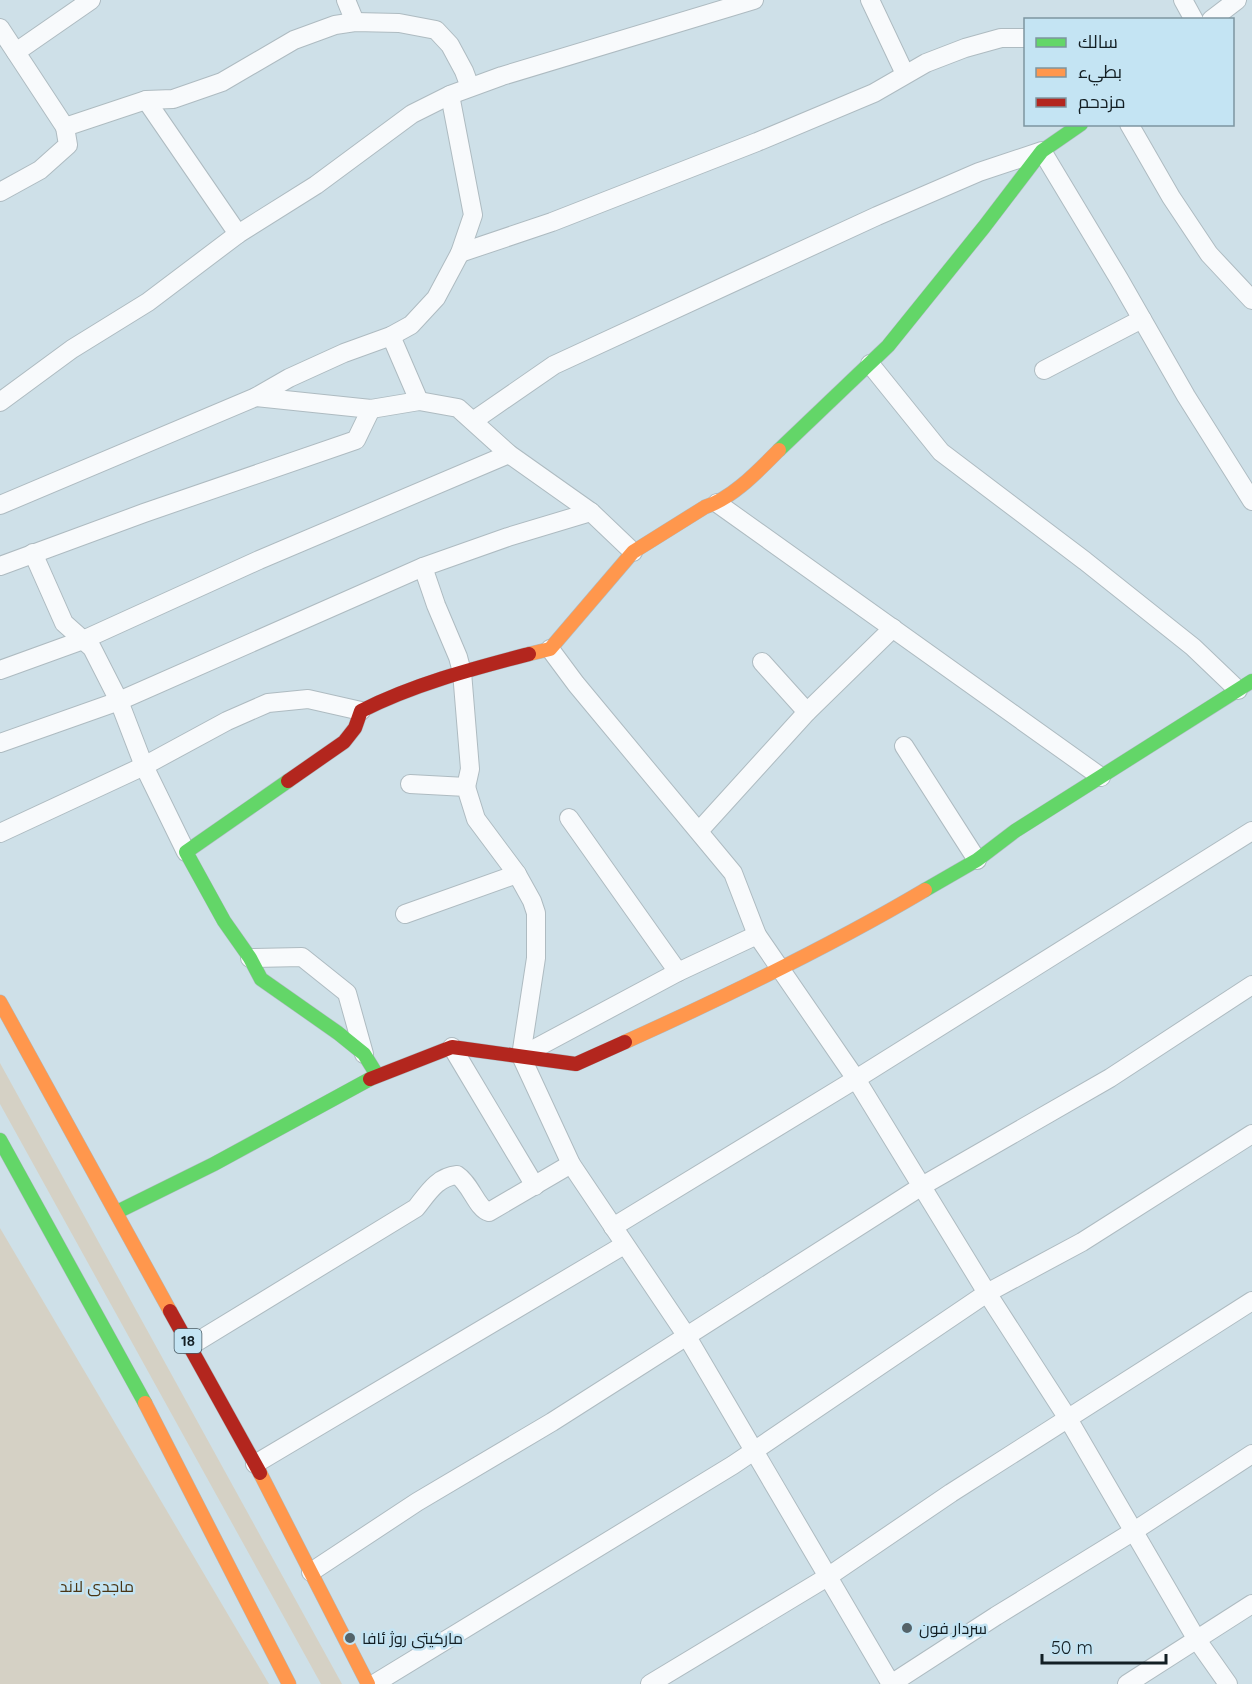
<svg xmlns="http://www.w3.org/2000/svg" width="1252" height="1684" viewBox="0 0 1252 1684" font-family="Quicksand,Cairo,sans-serif">
	<style>
		.green { fill: #d5d1c5 }
		.lines { fill: none; stroke-linecap: round; stroke-linejoin: round }
		.street-casing { stroke: #aebbc1; stroke-width: 20 }
		.fast-casing { stroke: #aebbc1; stroke-width: 15 }
		.slow-casing { stroke: #aebbc1; stroke-width: 15 }
		.jam-casing { stroke: #aebbc1; stroke-width: 15 }
		.street { stroke: #f8fafc; stroke-width: 18 }
		.fast { stroke: #63d668; stroke-width: 14 }
		.slow { stroke: #ff974d; stroke-width: 14 }
		.jam { stroke: #b3261e; stroke-width: 14 }
		.poi-dot { fill: #546369; stroke: #c4e4f3; stroke-width: 2 }
		.labels { text-anchor: middle; stroke-width: 5; stroke-linejoin: round; paint-order: stroke }
		.shield { fill: #c4e4f3; stroke: #485a62; stroke-width: 1.5 }
		.shield-label { font-size: 15px; font-weight: bold; fill: #131f24 }
		.park-label { font-size: 16px; fill: #493413; stroke: #c4e4f3 }
		.poi-label { font-size: 16px; fill: #131f24; stroke: #c4e4f3; text-anchor: start }
	</style>
	<rect width="100%" height="100%" fill="#cee0e8"/>
	<g class="green">
		<path d="M0,1063L342,1684H321L0,1104Z"/>
		<path d="M0,1228L269,1684H0Z"/>
	</g>
	<g class="lines">
		<defs>
			<g id="street">
				<path d="M346,0L355,22"/>
				<path d="M870,0L905,74"/>
				<path d="M1183,0L1194,20"/>
				<path d="M1211,20L1237,0"/>
				<path d="M0,28L65,127"/>
				<path d="M16,52L91,0"/>
				<path d="M146,100L238,234"/>
				<path d="M1129,124L1171,197L1209,254L1252,300"/>
				<path d="M0,192L40,170L68,145L65,127L146,100L173,99L222,82L294,40L335,25L355,22L399,23L436,30L450,45L464,71L470,87"/>
				<path d="M460,253L552,222L757,142L874,93L926,63L965,48L1001,38H1026"/>
				<path d="M391,336L419,401"/>
				<path d="M870,364L941,452L1085,561L1193,647L1238,690"/>
				<path d="M1044,370L1142,319"/>
				<path d="M256,397L289,378L344,353L391,336L411,325L436,298L460,253L473,215L450,95"/>
				<path d="M0,402L72,349L148,302L238,234L316,185L412,114L450,95L502,76L754,0"/>
				<path d="M473,421L554,365L877,216L979,172L1042,151L1119,279L1186,396L1252,501"/>
				<path d="M717,503L1101,777"/>
				<path d="M0,505L256,397L371,409L419,401L458,408L509,454L591,512L633,552"/>
				<path d="M33,553L64,623L92,648L119,701L144,766L186,852"/>
				<path d="M0,566L144,513L356,440L371,409"/>
				<path d="M423,567L436,605L458,657L462,672L470,769L466,787"/>
				<path d="M550,649L576,684L733,873L757,935L856,1079L987,1293L1067,1417L1197,1640L1228,1684"/>
				<path d="M762,662L807,712"/>
				<path d="M0,670L83,640L259,560L509,454"/>
				<path d="M0,743L119,701L423,567L508,537L591,512"/>
				<path d="M904,746L977,860"/>
				<path d="M410,784L466,787L476,819L517,874L532,901L536,913V958L521,1056L571,1164L686,1335L891,1684"/>
				<path d="M569,818L678,972"/>
				<path d="M699,831L807,712L893,628"/>
				<path d="M0,833L144,766L227,721L268,703L308,699L361,711"/>
				<path d="M405,914L517,874"/>
				<path d="M250,958L302,957L347,993L364,1054"/>
				<path d="M452,1047L535,1186"/>
				<path d="M521,1056L678,972L757,935"/>
				<path d="M613,1227L856,1079L1252,831"/>
				<path d="M190,1346L416,1208C428,1193 437,1177 457,1175C471,1184 477,1209 489,1212L571,1164"/>
				<path d="M255,1464L624,1245"/>
				<path d="M311,1572L417,1502L552,1422L922,1186L1110,1078L1252,985"/>
				<path d="M374,1684L733,1465L987,1293L1082,1242L1252,1134"/>
				<path d="M650,1684L829,1576L951,1493L1252,1301"/>
				<path d="M891,1684L996,1616L1134,1531L1252,1454"/>
				<path d="M1127,1684L1252,1604"/>
			</g>
			<g id="fast">
				<path d="M779,450L888,346L984,227L1042,151L1081,124"/>
				<path d="M288,781L186,852L224,921L250,958L261,979L338,1033L364,1054L377,1075"/>
				<path d="M925,890L977,860L1015,831L1252,681"/>
				<path d="M0,1140L145,1403"/>
				<path d="M117,1212L214,1164L370,1079"/>
			</g>
			<g id="slow">
				<path d="M529,654L550,649L633,552L705,507C733,498 758,471 779,450"/>
				<path d="M0,1002L170,1311"/>
				<path d="M625,1042C727,996 829,947 925,890"/>
				<path d="M145,1403L289,1684"/>
				<path d="M260,1473L368,1684"/>
			</g>
			<g id="jam">
				<path d="M288,781L344,742L355,728L361,711C414,684 472,669 529,654"/>
				<path d="M370,1079L452,1047L576,1064L625,1042"/>
				<path d="M170,1311L260,1473"/>
			</g>
		</defs>
		<use href="#street" class="street-casing"/>
		<use href="#fast" class="fast-casing"/>
		<use href="#slow" class="slow-casing"/>
		<use href="#jam" class="jam-casing"/>
		<use href="#street" class="street"/>
		<use href="#fast" class="fast"/>
		<use href="#slow" class="slow"/>
		<use href="#jam" class="jam"/>
	</g>
	<g class="poi-dot">
		<circle cx="907" cy="1628" r="6"/>
		<circle cx="350" cy="1638" r="6"/>
	</g>
	<g class="labels">
		<rect class="shield" x="174.5" y="1329" width="27" height="24" rx="4.5"/>
		<g class="shield-label">
			<text x="188" y="1346">18</text>
		</g>
		<g class="park-label">
			<text x="97" y="1592">ماجدی لاند</text>
		</g>
		<g class="poi-label">
			<text x="919" y="1634">سردار فون</text>
			<text x="362" y="1644">ماركيتى روژ ئافا</text>
		</g>
	</g>
	<rect x="1024" y="18" width="210" height="108" fill="#c4e4f3" stroke="#7d95a0" stroke-width="1.5"/>
	<rect x="1036" y="38" width="30" height="9" fill="#63d668" stroke="#7d95a0" stroke-width="1.5"/>
	<text x="1078" y="48" font-size="18" fill="#131f24">سالك</text>
	<rect x="1036" y="68" width="30" height="9" fill="#ff974d" stroke="#7d95a0" stroke-width="1.5"/>
	<text x="1078" y="78" font-size="18" fill="#131f24">بطيء</text>
	<rect x="1036" y="98" width="30" height="9" fill="#b3261e" stroke="#7d95a0" stroke-width="1.5"/>
	<text x="1078" y="108" font-size="18" fill="#131f24">مزدحم</text>
	<path d="M1042 1654v9h124v-9" fill="none" stroke="#131f24" stroke-width="3"/>
	<text x="1051" y="1654" font-size="18" fill="#131f24" stroke="#c4e4f3" stroke-width="4.5" paint-order="stroke">50 m</text>
</svg>
